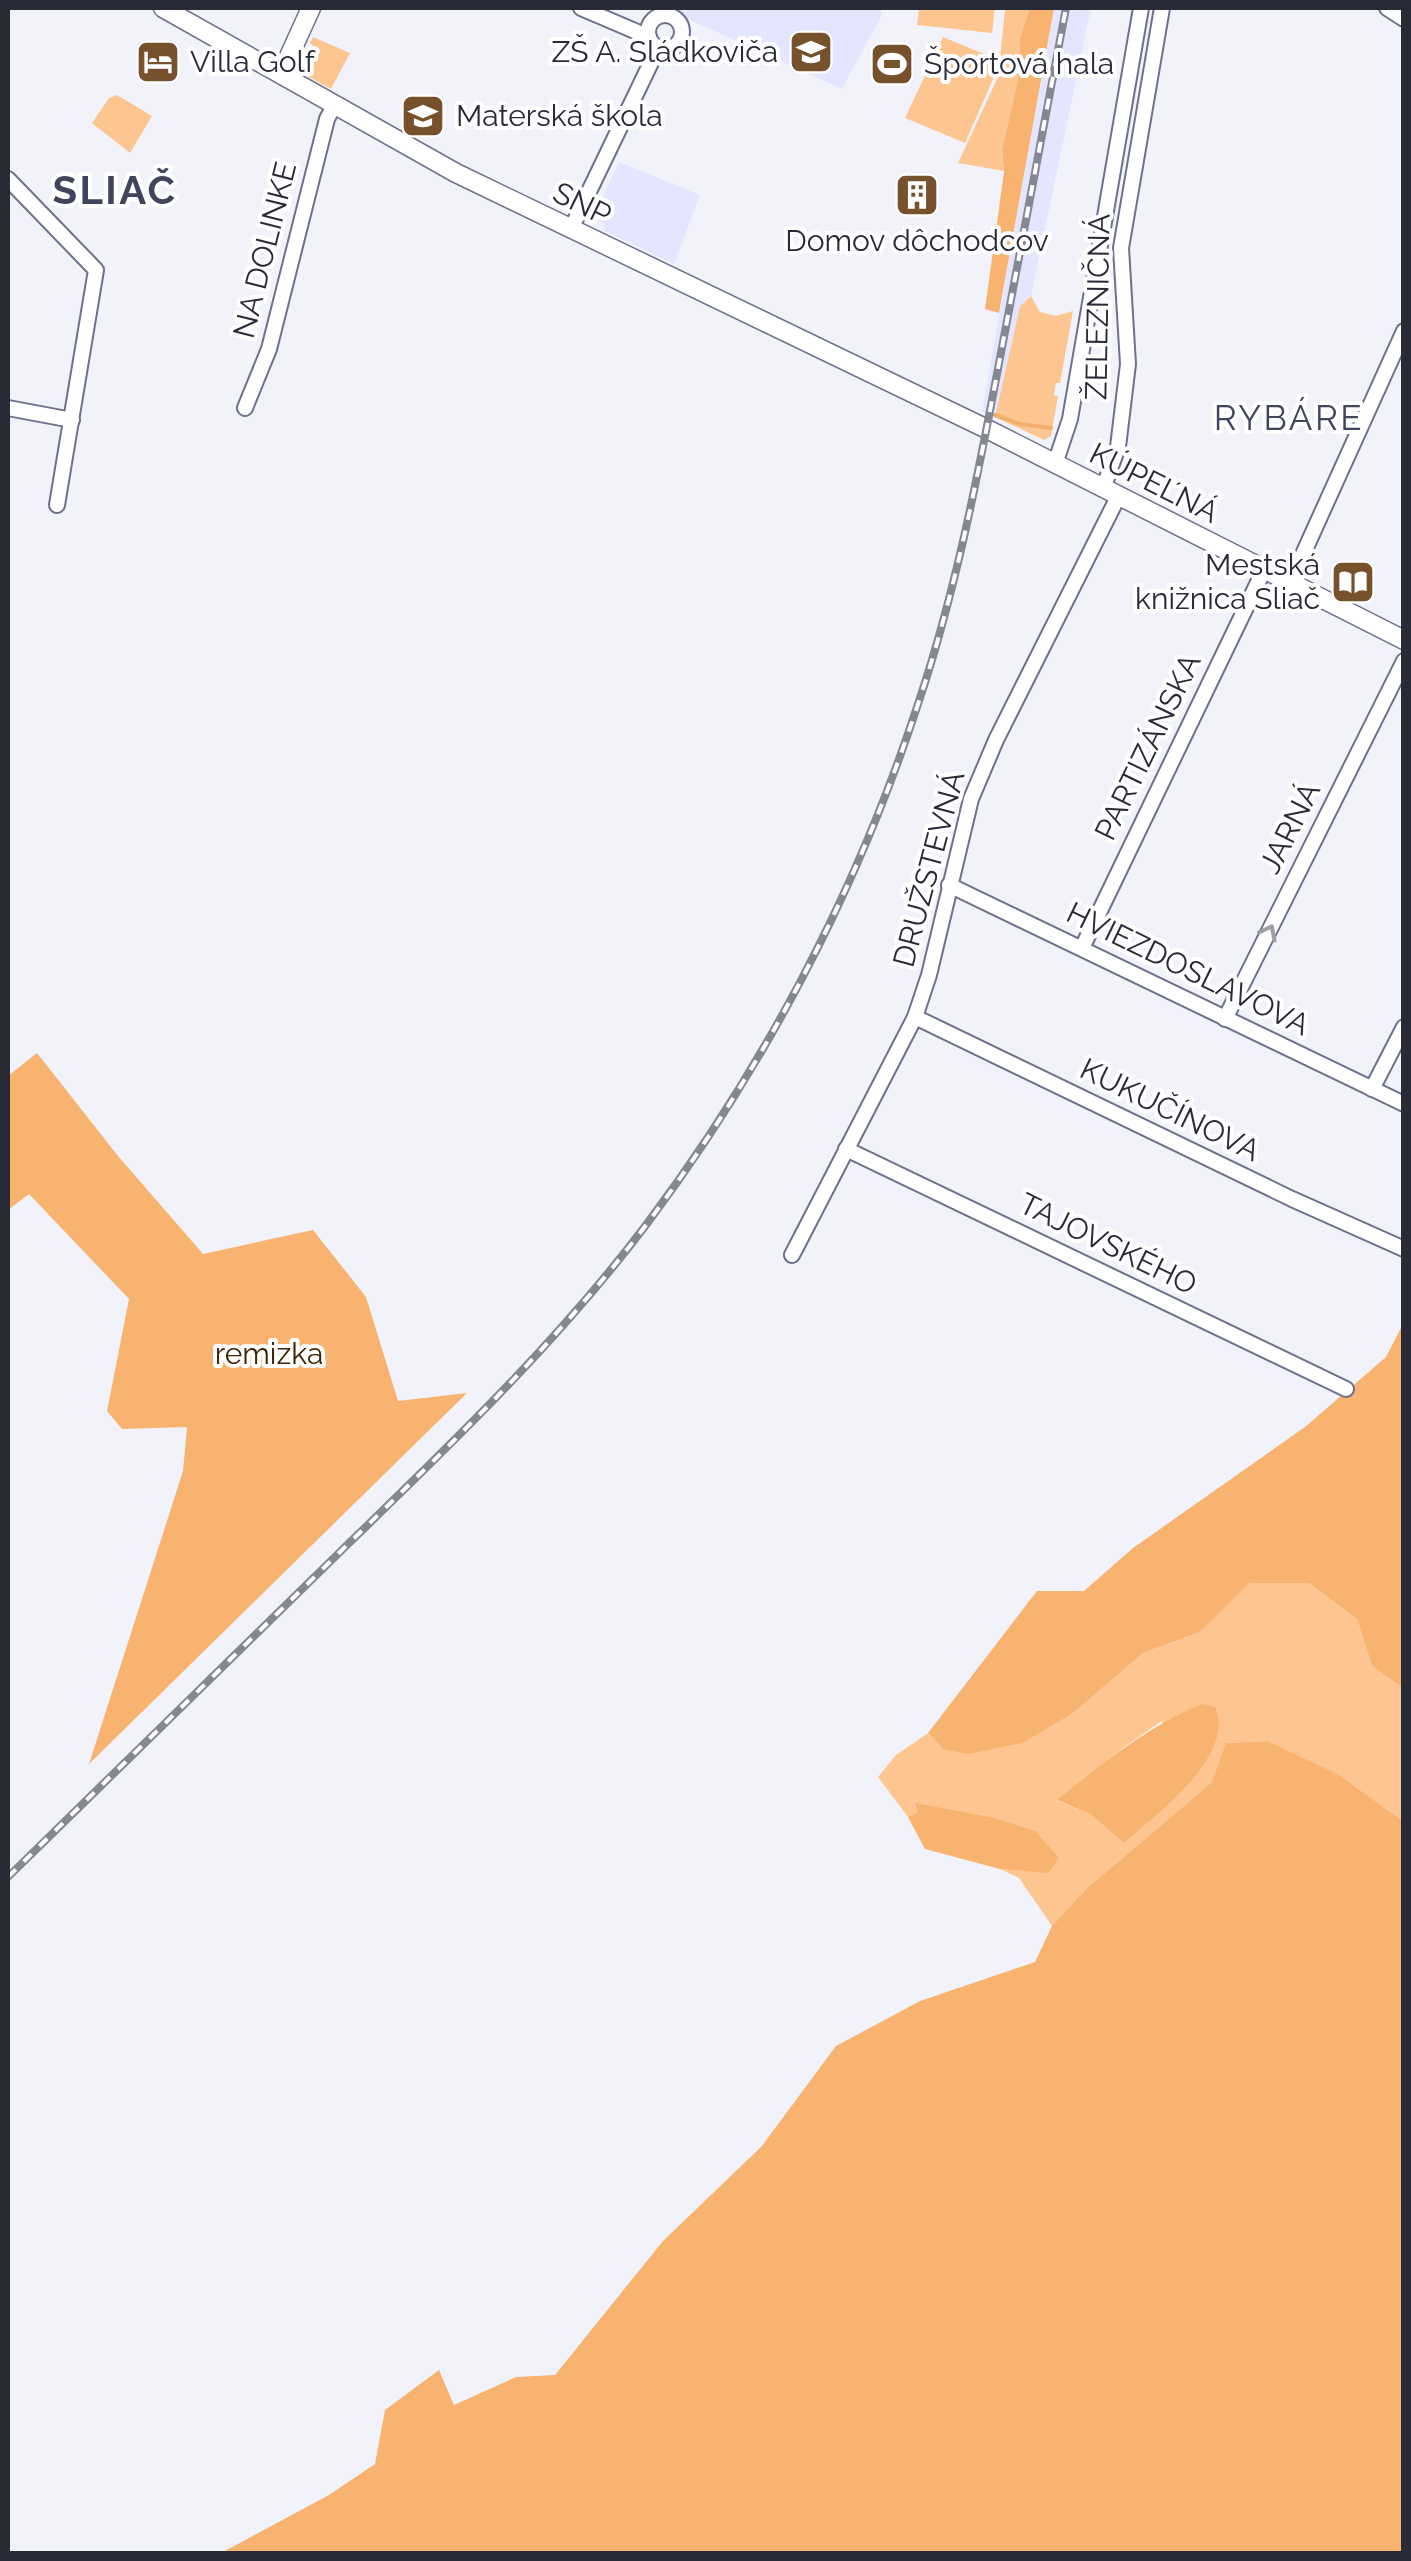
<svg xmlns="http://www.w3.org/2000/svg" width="1411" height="2561" viewBox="0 0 1411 2561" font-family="Raleway,sans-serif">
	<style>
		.built { fill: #e3e6fe }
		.green { fill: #fdc691; fill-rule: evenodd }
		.forest { fill: #f7b36f }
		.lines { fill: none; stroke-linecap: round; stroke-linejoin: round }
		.stream { stroke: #f2af6b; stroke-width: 4 }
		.minor-casing { stroke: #6d718c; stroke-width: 18 }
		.tertiary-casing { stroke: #6d718c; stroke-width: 21 }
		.minor { stroke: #fff; stroke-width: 14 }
		.tertiary { stroke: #fff; stroke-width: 18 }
		.rail-casing { stroke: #858791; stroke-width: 8 }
		.rail { stroke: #fff; stroke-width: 4; stroke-dasharray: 11; stroke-linecap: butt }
		.oneway { stroke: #9e9fa5 }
		.labels { text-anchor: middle; stroke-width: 8; stroke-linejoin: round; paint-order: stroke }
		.poi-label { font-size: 30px; fill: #282a36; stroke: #fff; text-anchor: start }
		.street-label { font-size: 30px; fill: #282a36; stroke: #fff }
		.park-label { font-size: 30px; fill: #402507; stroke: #fff }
		.quarter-label { font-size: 35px; letter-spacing: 2.5px; fill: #41445d; stroke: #fff }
		.district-label { font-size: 40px; font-weight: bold; letter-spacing: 2.5px; fill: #41445d; stroke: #fff }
	</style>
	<rect width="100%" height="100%" fill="#f2f3fa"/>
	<g class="built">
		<path d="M664,8H881L882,15L842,89Z"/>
		<path d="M1054,8H1091L1031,296L1020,306L995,417L982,412Z"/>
		<path d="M619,162L700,195L674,264L603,230L605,224L593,218Z"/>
	</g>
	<g class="green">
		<path d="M919,8H995L992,33L917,25Z"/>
		<path d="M1005,8H1031L1020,40L1018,80L1002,150L1004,171L958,163L1005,62L1000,59Z"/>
		<path d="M313,37L350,53L331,89L300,72L308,48L313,45L310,43Z"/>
		<path d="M943,37L1001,61L965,143L905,118Z"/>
		<path d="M117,95L152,116L130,153L92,123L109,98Z"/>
		<path d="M1031,296L1040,312L1056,316L1073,311L1060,383H1056L1054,395L1058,396L1051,436L1044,440L995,417L1020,306Z"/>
		<path d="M1248,1583H1309L1357,1619L1372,1666L1403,1688V1821L1338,1774L1268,1741L1227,1743L1212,1782L1086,1889L1052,1926L1019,1878L1000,1869L1048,1872L915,1804L917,1814L908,1817L878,1777L896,1755L928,1733L943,1749L1073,1713L1143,1653L1200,1632ZM1162,1721L1181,1791L1125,1842L1092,1815L1058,1801L1124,1747Z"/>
	</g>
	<g class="forest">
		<path d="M1030,8H1054L999,313L985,309L1004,172L1002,150L1018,80L1020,39Z"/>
		<path d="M37,1053L118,1156L203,1254L313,1230L366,1297L398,1401L467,1393L89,1764L183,1471L187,1427L122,1429L107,1411L129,1299L29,1194L8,1210V1076Z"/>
		<path d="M1403,1324V1688L1372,1666L1357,1619L1309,1583H1249L1200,1632L1143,1653L1073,1713L1022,1743L968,1754L943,1749L928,1733L1037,1591H1084L1133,1548L1305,1427L1386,1357Z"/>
		<path d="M1202,1704L1215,1707C1237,1755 1155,1815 1124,1843L1092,1815L1057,1800C1105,1762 1145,1728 1202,1704Z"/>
		<path d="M1268,1741L1338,1774L1403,1821V2553H221L329,2495L375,2464L385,2410L439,2370L454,2405L516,2377L555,2375L663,2241L761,2147L836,2046L920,2001L1035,1962L1052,1926L1086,1889L1212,1782L1226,1743Z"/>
		<path d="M915,1803L994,1818L1035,1831L1059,1858L1048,1873L1000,1869L925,1849L908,1817L917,1813Z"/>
	</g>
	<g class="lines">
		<path class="stream" d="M995,415L1020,424L1051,428"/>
		<defs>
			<g id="minor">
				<path d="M581,8L649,37"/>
				<path d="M1387,8L1404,19"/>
				<circle cx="665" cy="32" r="17"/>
				<path d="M8,179L96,270L57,505"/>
				<path d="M571,229L658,48"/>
				<path d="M8,408L72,420"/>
				<path d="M245,408L269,349L327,119L335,104"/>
				<path d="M1055,464L1070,419L1141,8"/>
				<path d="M1103,489L1118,447L1128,364L1121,248L1162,8"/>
				<path d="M1290,583L1404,331"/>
				<path d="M949,885L1404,1104"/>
				<path d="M1082,948L1264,570"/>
				<path d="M915,1017L1292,1199L1404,1249"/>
				<path d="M1225,1019L1404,661"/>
				<path d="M1372,1089L1404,1027"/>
				<path d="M846,1149L1346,1389"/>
				<path d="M792,1255L915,1017L929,975L971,799L996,740L1118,497"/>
			</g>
			<g id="tertiary">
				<path d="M163,8L456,173L987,429L1404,640"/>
				<path d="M281,74L311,8"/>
			</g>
		</defs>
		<use href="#minor" class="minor-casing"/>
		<use href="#tertiary" class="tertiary-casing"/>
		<use href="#minor" class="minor"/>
		<use href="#tertiary" class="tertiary"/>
		<defs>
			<path id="rail" d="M8,1877C119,1768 231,1659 342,1550C449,1446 556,1344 646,1225C764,1068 857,891 918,704C956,591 978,475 1000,358C1022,241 1044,124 1066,8"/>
		</defs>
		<use href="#rail" class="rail-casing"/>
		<use href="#rail" class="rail"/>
	</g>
	<defs><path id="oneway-chevron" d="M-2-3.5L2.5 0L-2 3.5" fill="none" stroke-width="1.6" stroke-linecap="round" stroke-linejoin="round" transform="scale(2.5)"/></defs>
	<use class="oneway" href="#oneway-chevron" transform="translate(1269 932) rotate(-63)"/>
	<defs>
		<symbol id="school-square" viewBox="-11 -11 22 22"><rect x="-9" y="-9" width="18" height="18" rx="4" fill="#76512c" stroke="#fff"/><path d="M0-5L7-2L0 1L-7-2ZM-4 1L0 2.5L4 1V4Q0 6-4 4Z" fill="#fff"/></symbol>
		<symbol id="hotel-square" viewBox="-11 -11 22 22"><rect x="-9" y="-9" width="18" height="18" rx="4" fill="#76512c" stroke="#fff"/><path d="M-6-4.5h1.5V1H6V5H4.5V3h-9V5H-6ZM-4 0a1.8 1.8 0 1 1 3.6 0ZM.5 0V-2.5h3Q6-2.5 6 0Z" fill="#fff"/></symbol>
		<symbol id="stadium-square" viewBox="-11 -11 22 22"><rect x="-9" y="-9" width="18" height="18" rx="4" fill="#76512c" stroke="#fff"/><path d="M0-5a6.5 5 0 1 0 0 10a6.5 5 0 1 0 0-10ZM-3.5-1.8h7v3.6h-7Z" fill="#fff"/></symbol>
		<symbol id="building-square" viewBox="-11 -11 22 22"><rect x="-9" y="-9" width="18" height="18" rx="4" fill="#76512c" stroke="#fff"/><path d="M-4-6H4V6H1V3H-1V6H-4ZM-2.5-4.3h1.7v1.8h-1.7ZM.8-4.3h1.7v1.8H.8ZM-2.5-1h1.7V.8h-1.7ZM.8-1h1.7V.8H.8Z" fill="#fff"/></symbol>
		<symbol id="library-square" viewBox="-11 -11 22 22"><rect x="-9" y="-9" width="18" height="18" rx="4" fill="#76512c" stroke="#fff"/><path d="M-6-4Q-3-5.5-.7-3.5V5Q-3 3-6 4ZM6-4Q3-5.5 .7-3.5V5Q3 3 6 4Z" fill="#fff"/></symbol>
	</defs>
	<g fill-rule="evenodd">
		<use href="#school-square" x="786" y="27" width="50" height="50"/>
		<use href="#hotel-square" x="133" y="37" width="50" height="50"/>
		<use href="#stadium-square" x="867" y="39" width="50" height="50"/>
		<use href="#school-square" x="398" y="91" width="50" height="50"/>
		<use href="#building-square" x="892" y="170" width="50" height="50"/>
		<use href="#library-square" x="1328" y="557" width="50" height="50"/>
	</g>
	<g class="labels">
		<g class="poi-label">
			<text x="778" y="62" text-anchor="end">ZŠ A. Sládkoviča</text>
			<text x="190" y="72">Villa Golf</text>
			<text x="924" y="74">Športová hala</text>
			<text x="456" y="126">Materská škola</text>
			<text x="917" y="251" text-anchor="middle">Domov dôchodcov</text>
			<text x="1320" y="575" text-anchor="end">Mestská<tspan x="1320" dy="34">knižnica Sliač</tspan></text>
		</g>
		<g class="street-label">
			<text transform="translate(582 204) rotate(26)" y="10">SNP</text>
			<text transform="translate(265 250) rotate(-76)" y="10">NA DOLINKE</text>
			<text transform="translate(1098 307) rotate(-89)" y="10">ŽELEZNIČNÁ</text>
			<text transform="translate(1154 483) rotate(27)" y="10">KÚPEĽNÁ</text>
			<text transform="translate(1148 747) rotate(-64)" y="10">PARTIZÁNSKA</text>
			<text transform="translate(1290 828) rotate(-63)" y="10">JARNÁ</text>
			<text transform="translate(929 869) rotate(-75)" y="10">DRUŽSTEVNÁ</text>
			<text transform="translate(1188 969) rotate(26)" y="10">HVIEZDOSLAVOVA</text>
			<text transform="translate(1170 1110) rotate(26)" y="10">KUKUČÍNOVA</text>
			<text transform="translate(1108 1244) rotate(26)" y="10">TAJOVSKÉHO</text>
		</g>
		<g class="park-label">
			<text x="269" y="1364">remizka</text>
		</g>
		<g class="quarter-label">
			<text x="1289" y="430">RYBÁRE</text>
		</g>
		<g class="district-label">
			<text x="115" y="204">SLIAČ</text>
		</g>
	</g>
	<rect width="1411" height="2561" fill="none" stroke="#282a36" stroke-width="20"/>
</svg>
